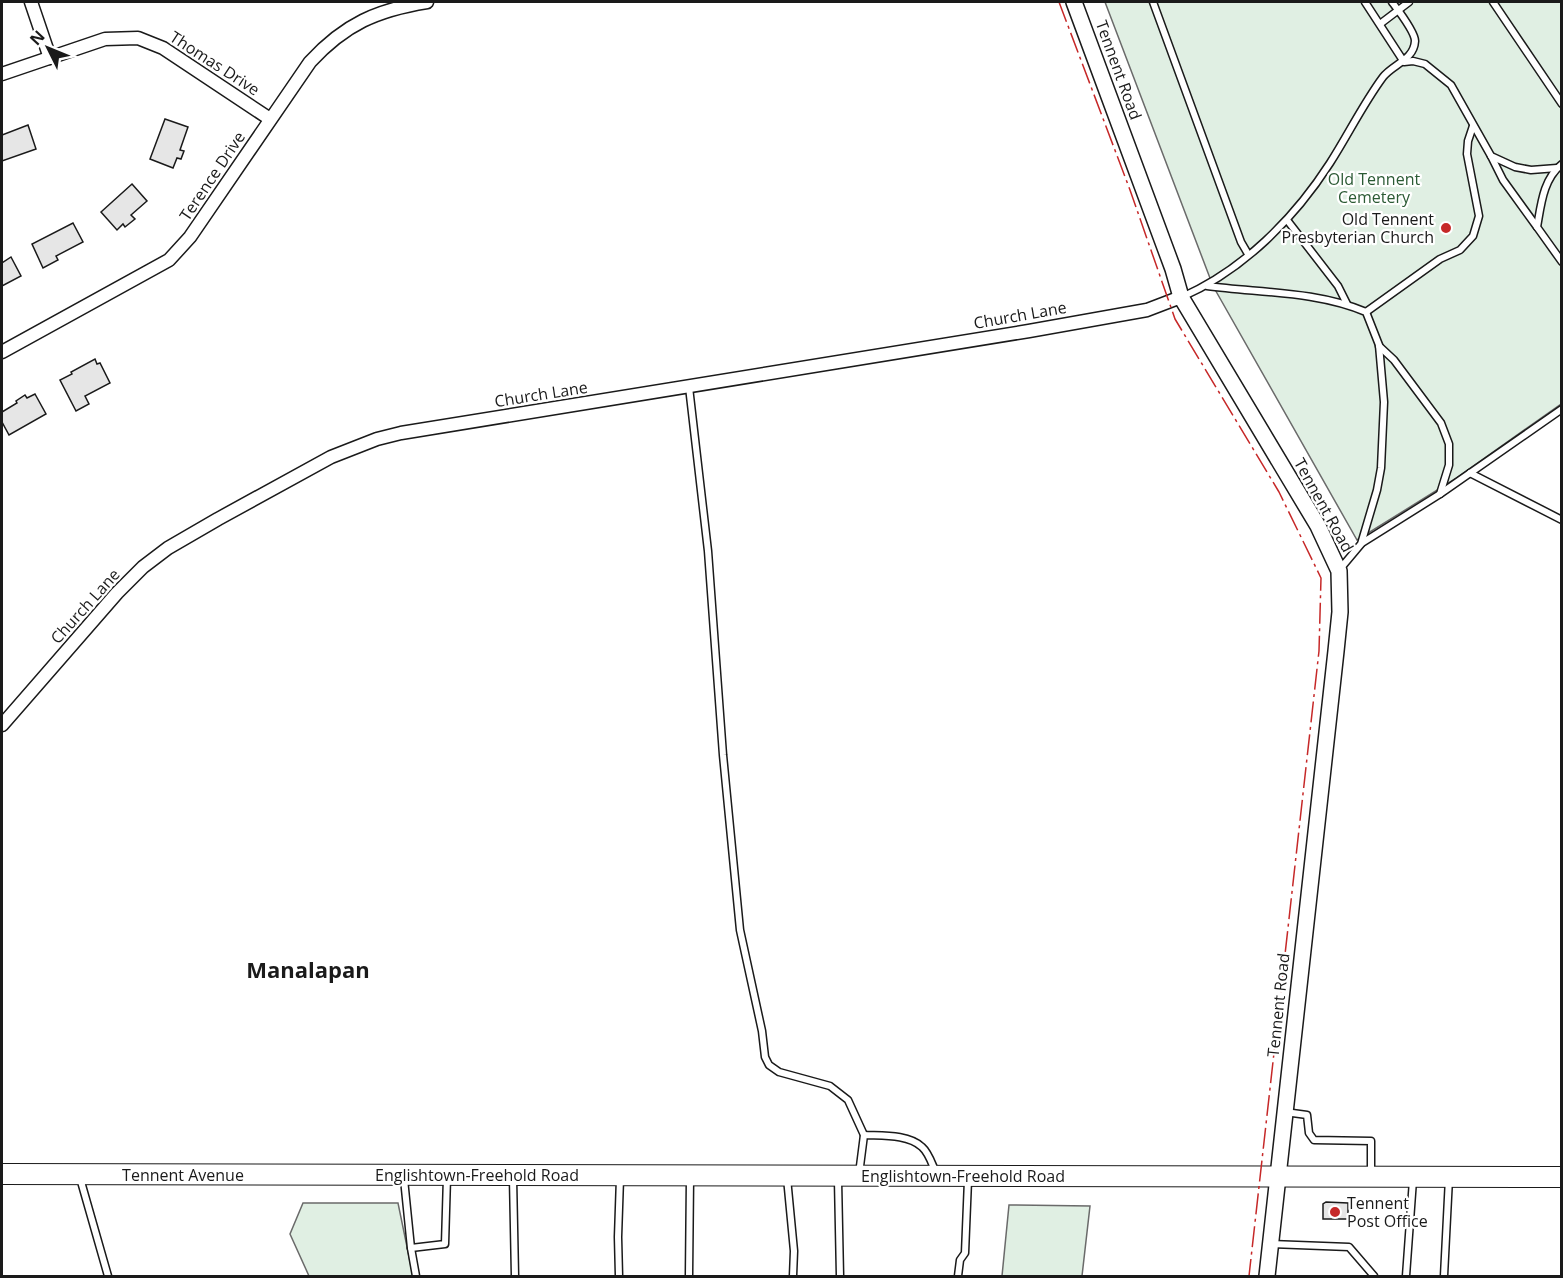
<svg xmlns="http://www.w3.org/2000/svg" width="1563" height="1278" viewBox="0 0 1563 1278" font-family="'Open Sans',sans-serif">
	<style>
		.green { fill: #e0efe3; stroke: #6a6a6a; stroke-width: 1.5 }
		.building { fill: #e6e6e6; stroke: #1a1a1a; stroke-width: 1.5 }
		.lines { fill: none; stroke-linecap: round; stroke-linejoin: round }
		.service-casing { stroke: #1a1a1a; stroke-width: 9 }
		.minor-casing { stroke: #1a1a1a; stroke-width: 15 }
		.tertiary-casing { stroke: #1a1a1a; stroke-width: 18 }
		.primary-casing { stroke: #1a1a1a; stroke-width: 22 }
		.service { stroke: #fff; stroke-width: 6 }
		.minor { stroke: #fff; stroke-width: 12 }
		.tertiary { stroke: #fff; stroke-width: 15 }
		.primary { stroke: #fff; stroke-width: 20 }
		.power { stroke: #c62828; stroke-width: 1.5; stroke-dasharray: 21 4.5 3 4.5; stroke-linecap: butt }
		.poi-dot { fill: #c62828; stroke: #fff; stroke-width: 2 }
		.labels { text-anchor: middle; stroke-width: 4.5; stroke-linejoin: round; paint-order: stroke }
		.street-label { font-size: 16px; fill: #1a1a1a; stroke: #fff }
		.park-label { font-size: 16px; fill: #2b5a34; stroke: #fff }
		.poi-label { font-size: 16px; fill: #1a1a1a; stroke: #fff; text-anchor: end }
		.district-label { font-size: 22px; font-weight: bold; fill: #1a1a1a; stroke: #fff }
	</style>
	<rect width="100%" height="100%" fill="#fff"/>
	<g class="green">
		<path d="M1105,2H1561V404L1455,479L1357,540L1213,286Z"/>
		<path d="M303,1203H398L413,1276H309L290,1234Z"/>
		<path d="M1009,1205L1090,1206L1082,1276H1002Z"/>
	</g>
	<g class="building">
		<path d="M165,119L188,127L180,150L184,151L181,159L177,158L173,168L150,159Z"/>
		<path d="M28,125L36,149L2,161V135Z"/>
		<path d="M132,184L147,201L131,215L135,219L125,227L123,224L117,230L101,212Z"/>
		<path d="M73,223L83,242L56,256L58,260L43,268L32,244Z"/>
		<path d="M11,257L21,276L2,286V263Z"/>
		<path d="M95,359L97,364L100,363L110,383L85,396L89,404L76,411L60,380L72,374L71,372Z"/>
		<path d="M35,394L46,414L9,435L2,422V412L17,403L16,401L25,395L27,398Z"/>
		<path d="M1326,1202L1348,1203V1219H1323V1204Z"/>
	</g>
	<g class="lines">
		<defs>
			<g id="service">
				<path d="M1153,2L1241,242L1248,254"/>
				<path d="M1365,2L1404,62L1413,61L1425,64L1451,85L1491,156L1515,167L1531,170L1557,168"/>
				<path d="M1493,2L1562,104"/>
				<path d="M1380,24L1409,2"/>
				<path d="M1491,156L1503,180L1537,227"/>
				<path d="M1562,164C1543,179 1541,205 1537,227L1562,262"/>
				<path d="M1287,220L1338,286L1347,304"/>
				<path d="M1207,286C1260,293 1316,291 1366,312L1379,345L1384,402L1381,468L1377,490L1361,544L1340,569"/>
				<path d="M1182,297C1243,270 1294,219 1330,163C1348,135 1363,104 1383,77C1393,64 1414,60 1415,41C1415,32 1398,10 1392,2"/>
				<path d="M1366,312L1440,259L1460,250L1473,236L1479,216L1467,154L1468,141L1473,126"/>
				<path d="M689,387L708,551L723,755L740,930L762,1031L765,1057L769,1065L779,1072L830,1086L848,1100L864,1135L859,1174"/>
				<path d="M1470,473L1562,520"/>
				<path d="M1440,494L1562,409"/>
				<path d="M1362,543L1440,494L1449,465V444L1441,423L1394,360L1379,346"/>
				<path d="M1285,1112L1307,1115L1309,1133L1314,1140L1371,1141V1175"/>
				<path d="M864,1135C882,1136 908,1134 922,1147C929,1153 932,1164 936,1173"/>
				<path d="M80,1178L108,1276"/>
				<path d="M513,1178L515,1276"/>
				<path d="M787,1178L794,1251L793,1276"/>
				<path d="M404,1179L411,1248L416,1276"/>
				<path d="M838,1180L840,1276"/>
				<path d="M1271,1244L1349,1247L1374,1276"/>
				<path d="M411,1248L445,1244L447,1177"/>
				<path d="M619,1276L618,1237L620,1178"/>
				<path d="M689,1276L690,1178"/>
				<path d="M958,1276L960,1260L965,1253L968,1180"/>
				<path d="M1406,1276L1413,1180"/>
				<path d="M1444,1276L1449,1178"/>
			</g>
			<g id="minor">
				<path d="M31,2L50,58"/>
				<path d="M2,74L105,39L138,38L163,48L270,119"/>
				<path d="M2,352L169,260L190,237L310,62C345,24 377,10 427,2"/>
				<path d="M2,725L117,593L143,567L168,548L218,519L331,457L377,439L401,433L1029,331L1147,310L1181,297"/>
			</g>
			<path id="tertiary" d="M1074,2L1173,269L1181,297L1318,526L1339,571L1340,612L1336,651L1267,1276"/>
			<path id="primary" d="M2,1174L1562,1177"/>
		</defs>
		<use href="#service" class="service-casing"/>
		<use href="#minor" class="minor-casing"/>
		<use href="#tertiary" class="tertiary-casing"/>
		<use href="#primary" class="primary-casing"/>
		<use href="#service" class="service"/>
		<use href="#minor" class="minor"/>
		<use href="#tertiary" class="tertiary"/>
		<use href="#primary" class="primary"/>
		<path class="power" d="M1059,2L1130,190L1175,319L1279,492L1321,578L1319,651L1249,1276"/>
	</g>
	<g class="poi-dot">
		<circle cx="1446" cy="228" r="6"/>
		<circle cx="1335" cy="1212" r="6"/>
	</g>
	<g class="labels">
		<g class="street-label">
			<text transform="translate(215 63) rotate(33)" y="6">Thomas Drive</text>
			<text transform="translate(1119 70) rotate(70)" y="6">Tennent Road</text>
			<text transform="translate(212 176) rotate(-56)" y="6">Terence Drive</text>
			<text transform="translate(1020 315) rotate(-10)" y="6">Church Lane</text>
			<text transform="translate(541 394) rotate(-9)" y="6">Church Lane</text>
			<text transform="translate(1324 505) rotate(61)" y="6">Tennent Road</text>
			<text transform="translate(85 606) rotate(-48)" y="6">Church Lane</text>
			<text transform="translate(1278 1005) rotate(-84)" y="6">Tennent Road</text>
			<text x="183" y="1181">Tennent Avenue</text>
			<text x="477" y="1181">Englishtown-Freehold Road</text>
			<text x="963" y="1182">Englishtown-Freehold Road</text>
		</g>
		<g class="park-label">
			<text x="1374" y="185">Old Tennent<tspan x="1374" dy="18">Cemetery</tspan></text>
		</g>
		<g class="poi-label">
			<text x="1434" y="225">Old Tennent<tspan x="1434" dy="18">Presbyterian Church</tspan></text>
			<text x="1347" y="1209" text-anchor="start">Tennent<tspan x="1347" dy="18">Post Office</tspan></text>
		</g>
		<g class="district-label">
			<text x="308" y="978">Manalapan</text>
		</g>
	</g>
	<rect width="1563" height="1278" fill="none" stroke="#1a1a1a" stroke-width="6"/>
	<g transform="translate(48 48) rotate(313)" stroke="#ffffff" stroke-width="4.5" paint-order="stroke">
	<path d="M0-4.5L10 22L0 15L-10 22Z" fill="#1a1a1a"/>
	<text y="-9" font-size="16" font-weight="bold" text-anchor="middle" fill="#1a1a1a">N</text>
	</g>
</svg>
